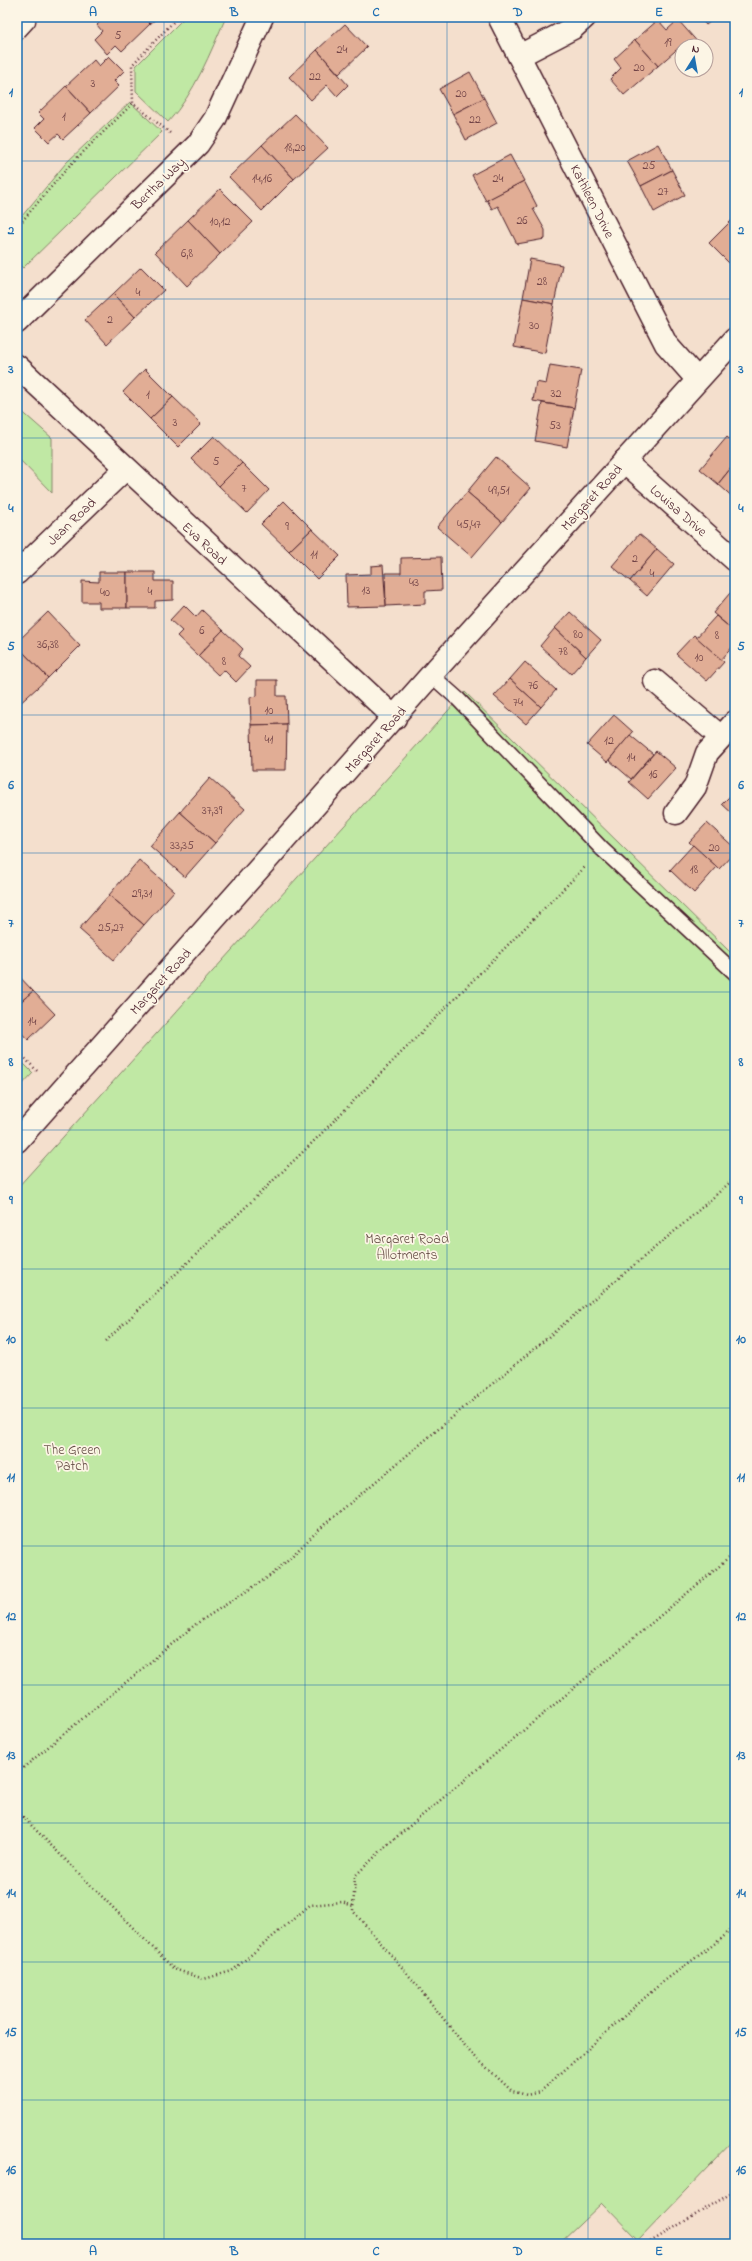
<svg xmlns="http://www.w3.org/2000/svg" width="752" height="2261" viewBox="0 0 752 2261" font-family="'Indie Flower',sans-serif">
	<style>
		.green { fill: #c0e8a4; stroke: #858468 }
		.building { fill: #e1ad95; stroke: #4a1f2b }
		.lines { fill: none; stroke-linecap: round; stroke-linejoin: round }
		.service-casing { stroke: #4a1f2b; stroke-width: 17 }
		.minor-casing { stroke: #4a1f2b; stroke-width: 25 }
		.path { stroke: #4a1f2b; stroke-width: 2.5; stroke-dasharray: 1 3; stroke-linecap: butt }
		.service { stroke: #fcf5e5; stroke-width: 14 }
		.minor { stroke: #fcf5e5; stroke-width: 22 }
		.grid { fill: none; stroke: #1f6fb2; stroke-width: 1; stroke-opacity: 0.55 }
		.labels { text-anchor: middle; stroke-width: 3.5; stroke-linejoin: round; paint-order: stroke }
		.number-label { font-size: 12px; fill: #704246 }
		.street-label { font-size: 14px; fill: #4a1f2b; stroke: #fcf5e5 }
		.park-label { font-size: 14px; fill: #685149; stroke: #fcf5e5 }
		.neatline { fill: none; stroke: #1f6fb2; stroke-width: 1.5 }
		.grid-label { font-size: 13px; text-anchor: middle; font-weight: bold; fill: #1f6fb2 }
	</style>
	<rect width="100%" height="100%" fill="#f4dfcd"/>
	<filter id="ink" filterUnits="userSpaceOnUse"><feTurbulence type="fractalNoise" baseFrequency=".025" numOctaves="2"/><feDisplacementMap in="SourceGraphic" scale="8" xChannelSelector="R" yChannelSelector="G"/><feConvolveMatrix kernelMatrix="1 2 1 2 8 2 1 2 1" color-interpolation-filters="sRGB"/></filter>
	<g filter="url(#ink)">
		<g class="green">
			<path d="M185,17H226C210,53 195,93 168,122L136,91V66Z"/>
			<path d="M130,102L162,132L23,268L17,263V222L66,163Z"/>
			<path d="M18,408L52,438V493L17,457Z"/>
			<path d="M465,692L731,953L735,949V2139L638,2240L602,2203L559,2244H17V1188Z"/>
			<path d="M17,1057L33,1073L17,1090Z"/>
		</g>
		<g class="building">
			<path d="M105,17H143L150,24L122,51L116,45L107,54L94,39L102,31L97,25Z"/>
			<path d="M143,17H158L150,24Z"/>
			<path d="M699,17H716L706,25Z"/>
			<path d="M658,20L667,30L678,20L701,46L683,44L658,66L635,40Z"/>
			<path d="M345,24L367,47L339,74L317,50Z"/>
			<path d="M635,40L658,66L624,95L610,79L621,68L614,59Z"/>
			<path d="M317,50L348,85L337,96L327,85L311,100L289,77Z"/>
			<path d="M109,56L124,71L114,81L119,86L91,113L66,86L94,60L99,66Z"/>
			<path d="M470,72L484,98L453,114L439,89Z"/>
			<path d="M66,86L91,113L63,139L58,134L49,142L35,128L44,119L38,113Z"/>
			<path d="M484,98L497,123L466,140L453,114Z"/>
			<path d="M295,114L328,148L294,179L262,145Z"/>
			<path d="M658,144L672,170L641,186L627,161Z"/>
			<path d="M262,145L294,179L262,211L229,177Z"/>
			<path d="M510,155L524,181L486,201L472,175Z"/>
			<path d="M672,170L685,195L654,212L641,186Z"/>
			<path d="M524,181L537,206L533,209L545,230V239L517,244L498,206L492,209L487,200Z"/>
			<path d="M220,189L253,222L220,254L188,220Z"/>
			<path d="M735,217V265L733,267L709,243Z"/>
			<path d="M188,220L220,254L187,286L155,252Z"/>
			<path d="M530,259L562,265L554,304L523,298Z"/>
			<path d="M141,267L164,290L135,317L113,294Z"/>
			<path d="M113,294L135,317L107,344L85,320Z"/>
			<path d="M523,298L554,304L545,353L514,347Z"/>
			<path d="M550,365L581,370L574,408L533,401L536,382L546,384Z"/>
			<path d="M145,369L173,397L150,419L123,392Z"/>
			<path d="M173,397L201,424L178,447L150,419Z"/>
			<path d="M542,403L574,408L567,447L535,441Z"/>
			<path d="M214,436L242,463L219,486L191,459Z"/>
			<path d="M727,437L735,444V463L718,484L700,469Z"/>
			<path d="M496,457L531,488L502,522L467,492Z"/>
			<path d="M242,463L269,490L247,513L219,486Z"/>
			<path d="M735,463V499L718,484Z"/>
			<path d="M467,492L502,522L472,557L437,527Z"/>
			<path d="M284,501L312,529L289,551L261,524Z"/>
			<path d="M312,529L340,556L317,579L289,551Z"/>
			<path d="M639,534L657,549L630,581L612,566Z"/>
			<path d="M657,549L674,564L647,596L630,581Z"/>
			<path d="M441,557L442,590L425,591V604L386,606L385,573H401V558Z"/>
			<path d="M383,565L386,606L347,607L346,575L371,574V566Z"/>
			<path d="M99,572H127V608H99V602H82V581L99,582Z"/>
			<path d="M127,572H155V581H173V600L155,601V608H127Z"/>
			<path d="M730,593L735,597V632L713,613Z"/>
			<path d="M184,605L196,617L202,610L223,630L198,656L177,636L182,631L170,620Z"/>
			<path d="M48,612L80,646L48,678L17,646V642Z"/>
			<path d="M570,612L601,640L586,657L555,628Z"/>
			<path d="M716,616L735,632V644L721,660L696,638Z"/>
			<path d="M555,628L586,657L571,674L540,646Z"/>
			<path d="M223,630L243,649L238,656L250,667L236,682L224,670L218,675L198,656Z"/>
			<path d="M694,635L724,662L707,681L676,654Z"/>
			<path d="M17,646L48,678L17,706Z"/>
			<path d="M525,662L556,690L541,707L510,679Z"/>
			<path d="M510,679L541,707L526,724L494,696Z"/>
			<path d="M257,680H277V696H286L287,724L251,725L250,697L257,696Z"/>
			<path d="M614,715L633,732L607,762L587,745Z"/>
			<path d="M287,724L286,770H252L251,725Z"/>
			<path d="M630,735L653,754L631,779L609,760Z"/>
			<path d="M656,751L676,768L648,799L629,782Z"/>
			<path d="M210,778L245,809L215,843L180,812Z"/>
			<path d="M735,791V816L722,804Z"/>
			<path d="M180,812L215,843L185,877L150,846Z"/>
			<path d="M707,823L735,848V852L719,869L689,842Z"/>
			<path d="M693,845L717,867L694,893L670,870Z"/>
			<path d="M139,860L174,891L144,925L109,895Z"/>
			<path d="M109,895L144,925L114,960L79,929Z"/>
			<path d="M17,974L33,991L17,1005Z"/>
			<path d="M33,991L55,1014L28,1040L17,1028V1005Z"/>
		</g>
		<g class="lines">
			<defs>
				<g id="service">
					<path d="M17,33L28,21L25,17"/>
					<path d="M431,675L458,699L602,849L735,973"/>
				</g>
				<g id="minor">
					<path d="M499,17L666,344L697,379"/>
					<path d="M519,56L573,28L585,17"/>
					<path d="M17,322L198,144L215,119L262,17"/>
					<path d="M17,366L395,718"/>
					<path d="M624,461L735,560"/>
					<path d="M17,573L125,469"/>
					<path d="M655,681L721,737"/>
					<path d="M676,813L695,787L707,753L735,722"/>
					<path d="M17,1141L431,675L735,339"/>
				</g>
			</defs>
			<use href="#service" class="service-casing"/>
			<use href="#minor" class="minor-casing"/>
			<g class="path">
				<path d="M170,133L133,103L132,65L178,17"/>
				<path d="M17,227L70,165L133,103"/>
				<path d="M17,1050L39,1073"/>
				<path d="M106,1341L307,1148L585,867"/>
				<path d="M735,1553L387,1845L355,1876L353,1911L411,1978L470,2052L512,2091L527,2095L540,2092L659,1985L721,1939L735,1926"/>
				<path d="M17,1773L196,1624L273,1574L325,1524L682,1225L735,1178"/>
				<path d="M17,1811L174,1969L204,1979L232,1971L310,1905L342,1902L353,1906"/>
				<path d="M647,2244L735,2191"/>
			</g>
			<use href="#service" class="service"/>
			<use href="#minor" class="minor"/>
		</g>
	</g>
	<path class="grid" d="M164,17V2244M305,17V2244M447,17V2244M588,17V2244M17,161H735M17,299H735M17,438H735M17,576H735M17,715H735M17,853H735M17,992H735M17,1130H735M17,1269H735M17,1408H735M17,1546H735M17,1685H735M17,1823H735M17,1962H735M17,2100H735"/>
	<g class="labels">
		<g class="number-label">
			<text x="118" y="39">5</text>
			<text x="668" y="46">19</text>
			<text x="342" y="53">24</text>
			<text x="639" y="71">20</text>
			<text x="315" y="80">22</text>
			<text x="93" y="87">3</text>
			<text x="461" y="97">20</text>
			<text x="64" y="120">1</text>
			<text x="475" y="123">22</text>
			<text x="295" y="151">18,20</text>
			<text x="649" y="169">25</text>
			<text x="262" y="182">14,16</text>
			<text x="498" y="182">24</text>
			<text x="663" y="195">27</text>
			<text x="522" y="224">26</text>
			<text x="220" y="225">10,12</text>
			<text x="187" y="257">6,8</text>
			<text x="542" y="285">28</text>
			<text x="138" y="296">4</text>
			<text x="110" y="323">2</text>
			<text x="534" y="329">30</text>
			<text x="556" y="397">32</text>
			<text x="148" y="398">1</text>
			<text x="175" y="426">3</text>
			<text x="555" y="429">53</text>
			<text x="216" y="465">5</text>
			<text x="244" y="492">7</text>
			<text x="499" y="494">49,51</text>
			<text x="469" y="528">45,47</text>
			<text x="287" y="530">9</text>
			<text x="314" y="558">11</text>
			<text x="635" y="562">2</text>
			<text x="652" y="577">4</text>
			<text x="414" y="586">43</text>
			<text x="366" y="594">13</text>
			<text x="150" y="595">4</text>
			<text x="105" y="596">40</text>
			<text x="202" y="634">6</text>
			<text x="578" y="638">80</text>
			<text x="717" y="639">8</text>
			<text x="48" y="648">36,38</text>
			<text x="563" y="655">78</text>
			<text x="699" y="661">10</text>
			<text x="224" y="665">8</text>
			<text x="533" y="689">76</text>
			<text x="518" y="706">74</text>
			<text x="269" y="714">10</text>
			<text x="269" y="743">41</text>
			<text x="609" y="744">12</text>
			<text x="631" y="761">14</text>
			<text x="653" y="778">16</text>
			<text x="212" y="814">37,39</text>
			<text x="182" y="849">33,35</text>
			<text x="714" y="851">20</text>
			<text x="694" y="873">18</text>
			<text x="142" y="897">29,31</text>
			<text x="111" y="931">25,27</text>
			<text x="32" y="1025">14</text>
		</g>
		<g class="street-label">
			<text transform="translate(158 183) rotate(-44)" y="5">Bertha Way</text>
			<text transform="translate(593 201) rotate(63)" y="5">Kathleen Drive</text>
			<text transform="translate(591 497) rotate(-48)" y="5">Margaret Road</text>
			<text transform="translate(679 510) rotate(41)" y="5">Louisa Drive</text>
			<text transform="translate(71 521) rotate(-44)" y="5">Jean Road</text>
			<text transform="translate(205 543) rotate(43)" y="5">Eva Road</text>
			<text transform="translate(375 739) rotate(-48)" y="5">Margaret Road</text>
			<text transform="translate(160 981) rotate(-48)" y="5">Margaret Road</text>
		</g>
		<g class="park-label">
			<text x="407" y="1243">Margaret Road<tspan x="407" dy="16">Allotments</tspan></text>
			<text x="72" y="1454">The Green<tspan x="72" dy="16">Patch</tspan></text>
		</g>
	</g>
	<rect width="752" height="2261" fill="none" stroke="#fcf5e5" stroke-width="44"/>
	<g transform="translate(694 58) rotate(11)"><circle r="19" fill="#fcf5e5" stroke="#b59f9b"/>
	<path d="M0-3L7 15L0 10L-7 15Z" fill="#1f6fb2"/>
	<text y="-6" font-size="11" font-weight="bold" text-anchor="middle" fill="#4a1f2b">N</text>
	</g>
	<rect x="22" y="22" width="708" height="2217" class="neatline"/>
	<g class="grid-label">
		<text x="93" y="16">A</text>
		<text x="234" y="16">B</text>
		<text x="376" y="16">C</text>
		<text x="518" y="16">D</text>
		<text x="659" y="16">E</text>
		<text x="11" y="96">1</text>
		<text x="741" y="96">1</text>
		<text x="11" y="234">2</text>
		<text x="741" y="234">2</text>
		<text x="11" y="373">3</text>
		<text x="741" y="373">3</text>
		<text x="11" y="512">4</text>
		<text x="741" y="512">4</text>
		<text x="11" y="650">5</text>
		<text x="741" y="650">5</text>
		<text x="11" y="789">6</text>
		<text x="741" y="789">6</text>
		<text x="11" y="927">7</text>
		<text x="741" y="927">7</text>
		<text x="11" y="1066">8</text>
		<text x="741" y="1066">8</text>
		<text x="11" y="1204">9</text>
		<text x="741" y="1204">9</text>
		<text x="11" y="1343">10</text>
		<text x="741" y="1343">10</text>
		<text x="11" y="1481">11</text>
		<text x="741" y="1481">11</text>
		<text x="11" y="1620">12</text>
		<text x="741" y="1620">12</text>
		<text x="11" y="1759">13</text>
		<text x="741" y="1759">13</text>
		<text x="11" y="1897">14</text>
		<text x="741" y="1897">14</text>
		<text x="11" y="2036">15</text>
		<text x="741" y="2036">15</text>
		<text x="11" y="2174">16</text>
		<text x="741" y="2174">16</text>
		<text x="93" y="2255">A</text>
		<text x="234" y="2255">B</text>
		<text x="376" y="2255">C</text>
		<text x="518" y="2255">D</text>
		<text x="659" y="2255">E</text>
	</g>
</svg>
